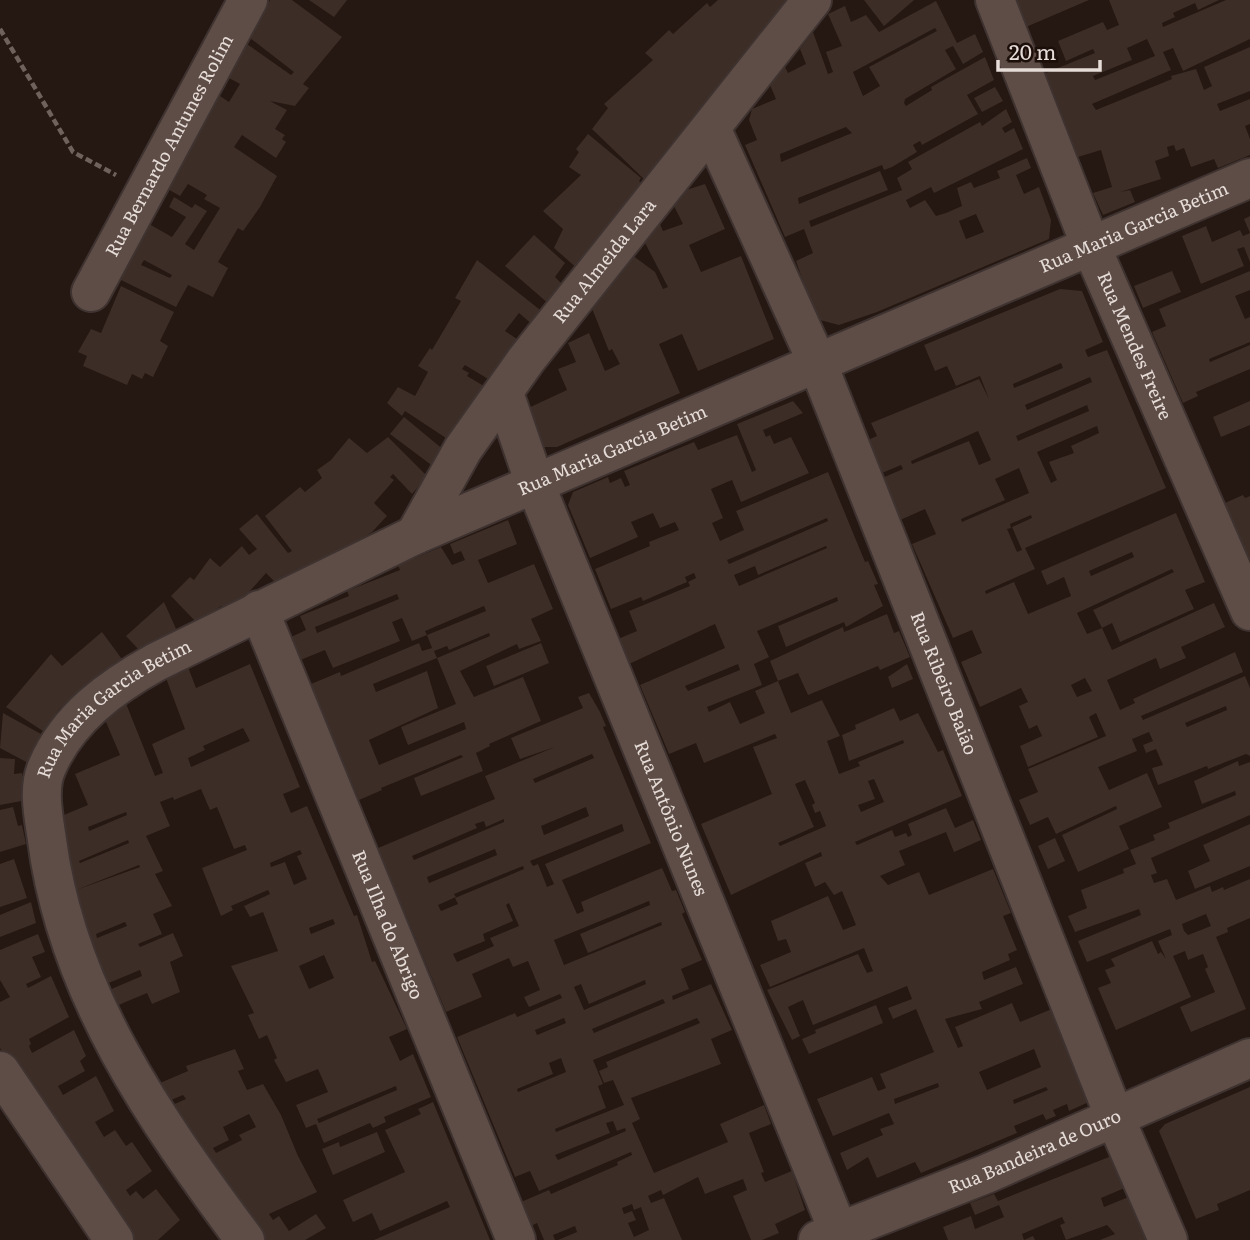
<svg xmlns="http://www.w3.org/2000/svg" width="1250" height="1240" viewBox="0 0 1250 1240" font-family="Literata,serif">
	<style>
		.building { fill: #3d2d27; fill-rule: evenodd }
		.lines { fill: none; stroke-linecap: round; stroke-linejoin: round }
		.minor-casing { stroke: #3e3330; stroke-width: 42 }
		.path { stroke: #6f625d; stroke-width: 4.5; stroke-dasharray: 7 3.5; stroke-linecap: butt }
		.minor { stroke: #5e4d46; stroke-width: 38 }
		.labels { text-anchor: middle; stroke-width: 5; stroke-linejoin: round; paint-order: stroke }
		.street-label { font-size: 18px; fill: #e6dcd8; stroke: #1c0e09 }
	</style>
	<rect width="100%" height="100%" fill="#251711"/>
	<g class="building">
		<path d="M270,0H292L342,37L303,84L309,88L295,106L270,101L287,110L275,129L285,135L282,139L286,142L276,158L242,135L234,147L277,176L260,207L243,231L238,228L218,262L228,268L213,297L188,285L176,307L119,279L149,224L172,237L186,217L169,207L174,197L192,208L195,204L207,211L185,244L194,250L220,208L204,199L207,195L188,184L180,196L166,188L220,96L229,102L240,84L229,78L247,44L291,75L294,72L250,38ZM144,260L172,275L170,278L141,265Z"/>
		<path d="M309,0H347L334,17Z"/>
		<path d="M718,0H792L647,182L592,129L608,108L604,104L653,60L645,53L669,30L673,34L707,3L710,7Z"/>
		<path d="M864,0H914L884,26Z"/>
		<path d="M1015,0H1089L1026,27Z"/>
		<path d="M1109,0H1219L1198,10L1195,3L1173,13L1175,17L1162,23L1163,27L1226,0H1250V39L1183,71L1173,48L1163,52L1171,70L1092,104L1096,110L1172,79L1171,76L1196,69L1204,90L1212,86L1204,67L1250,47V91L1217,104L1220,111L1250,99V124L1245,126L1250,139V155L1218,168L1214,159L1191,167L1184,148L1176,151L1174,145L1167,147L1169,156L1155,161L1161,179L1120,192L1130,190L1135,202L1103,215L1093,193L1112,187L1101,150L1078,157L1055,97L1043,74L1095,53L1093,49L1066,61L1058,41L1103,22L1107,30L1119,25ZM1147,39L1155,56L1095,80L1093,76L1132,60L1127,48Z"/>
		<path d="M936,1L957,43L975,34L983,52L963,64L953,46L945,50L956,69L905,99L904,103L906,106L932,90L931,87L985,57L994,80L967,95L978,114L922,145L920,141L913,145L917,152L892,167L884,170L882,165L798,198L799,204L880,171L888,190L809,221L811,227L902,190L897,178L912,169L908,162L980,122L982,126L1006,109L1012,122L1002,128L1005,133L1014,128L1023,149L934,193L931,187L906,200L910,208L925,200L936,216L946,213L962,206L957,188L971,182L974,188L1000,178L997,171L1027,158L1031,168L1016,175L1024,194L1039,187L1051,220L1049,239L877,312L839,325L816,319L796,261L813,253L804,229L785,237L745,145L757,140L749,120L752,109L776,99L770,85L785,67L788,73L806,64L800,49L813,32L828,74L833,72L826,52L842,46L828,14L845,6L851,22L866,15L879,32ZM935,28L937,31L869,67L880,86L863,96L853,72ZM846,127L852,133L781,162L780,154ZM976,214L984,232L966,239L959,221Z"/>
		<path d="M995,87L1003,101L982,112L974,98Z"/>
		<path d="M588,134L641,178L639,181L644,185L578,269L554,248L563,229L543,211L581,175L569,167L579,152L576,149Z"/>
		<path d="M705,184L725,229L689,245L701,272L741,256L774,339L698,371L682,334L659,344L680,393L557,447H544L524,410L567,390L558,369L576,362L568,343L589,333L605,371L620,364L612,349L609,351L591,306L632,255L655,272L663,289L668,287L644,241L659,222L663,231L683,224L673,204L683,191Z"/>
		<path d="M1250,216V262L1244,247L1237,249L1244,266L1201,284L1182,236L1206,226L1212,242L1240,230L1243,236L1250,233L1244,219Z"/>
		<path d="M534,235L565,263L555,277L564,286L550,305L505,266Z"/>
		<path d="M477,260L544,313L534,326L519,313L505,331L523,343L493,382L465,365L462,369L469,373L467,376L489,389L474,400L458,423L463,426L452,442L405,411L402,416L387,403L398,387L415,396L428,372L418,366L430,348L432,350L461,301L455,298Z"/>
		<path d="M1172,271L1181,292L1143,308L1134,286Z"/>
		<path d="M1250,271V290L1235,296L1245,319L1250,317V342L1209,359L1210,362L1250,345V369L1196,392L1198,396L1183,403L1152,332L1166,326L1159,309Z"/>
		<path d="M121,286L174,312L160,341L168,346L153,377L145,373L142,379L132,374L127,385L83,366L87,356L78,352L91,329L101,333Z"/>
		<path d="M1060,289L1082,291L1103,342L1085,350L1088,357L1107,350L1166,488L1025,548L1035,569L985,591L986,594L1014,582L1028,614L1071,596L1064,577L1047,585L1041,571L1176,513L1205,582L1185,590L1194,609L1120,642L1112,623L1102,628L1093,610L1174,572L1172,569L1077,613L1087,634L1102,628L1112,650L1214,603L1225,627L1181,647L1186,658L1160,669L1156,658L1107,680L1120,710L1135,703L1133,699L1235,652L1243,672L1141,716L1143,720L1245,676L1250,688V756L1246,754L1208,769L1207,766L1158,785L1152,768L1163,765L1156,749L1146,753L1143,745L1153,741L1149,732L1132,739L1137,751L1098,767L1109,790L1147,773L1162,807L1119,826L1129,849L1078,872L1062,835L1117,809L1116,806L1056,834L1048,817L1030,825L1019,800L1038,792L1028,769L1106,736L1096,713L1089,717L1098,737L1028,767L1020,746L1042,736L1037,725L1029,729L1019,706L1028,702L1021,688L980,707L961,662L982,653L972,630L953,638L912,544L936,534L925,509L898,521L880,479L903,469L901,465L882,473L868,440L877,436L871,423L979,379L989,399L980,376L956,386L947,366L935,371L924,345ZM1061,363L1063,368L1014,388L1013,384ZM1090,377L1092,382L1027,410L1025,405ZM1087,405L1089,411L1018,441L1016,436ZM1097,426L1099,433L1071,446L1074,453L1049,462L1057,480L1051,483L1037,452ZM978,431L991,460L979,465L969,441L912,464L911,461ZM1019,468L1029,493L962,522L961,519L1005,500L995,479ZM1031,515L1032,518L1012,527L1022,550L1017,552L1007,529L1011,528L1010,524ZM1132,552L1134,557L1091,576L1089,571ZM1085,678L1092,691L1077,697L1071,685ZM1226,706L1227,710L1187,727L1185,723Z"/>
		<path d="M793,401L803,413L763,430L766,437L770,435L774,444L791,437L809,473L741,502L732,480L711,489L723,518L712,523L720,541L744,530L736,511L828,472L865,562L868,561L878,584L874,585L883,606L846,627L844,622L786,647L778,626L838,601L837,597L757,631L769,657L754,664L762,685L707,707L709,712L730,702L740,724L765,713L755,691L778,681L791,713L822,700L840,736L827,741L839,774L860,766L858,762L904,743L903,740L849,761L842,735L856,729L855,725L894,708L900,721L918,713L938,752L943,750L962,796L855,842L857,845L892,830L895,837L906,833L908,837L912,835L908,824L946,808L955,828L973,820L981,840L954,852L946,832L899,851L905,865L880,876L888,885L919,872L929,895L993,869L1011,913L1003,916L1017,950L1008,954L1010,960L982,972L984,980L1016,967L1023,984L979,1002L982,1009L945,1019L958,1048L963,1046L955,1027L1012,1003L1020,1022L1052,1009L1091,1101L1069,1111L1067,1104L1053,1110L1056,1116L1046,1120L1043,1114L1014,1126L1017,1133L921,1173L915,1162L877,1178L868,1157L847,1170L840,1153L883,1135L880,1129L894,1124L889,1113L833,1136L817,1099L872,1077L878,1091L886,1088L880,1074L934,1052L916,1009L893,1019L890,1012L888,1008L912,999L907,986L813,1025L803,1000L788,1007L800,1036L792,1040L767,990L858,954L867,973L873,971L864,948L770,987L760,965L791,952L786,939L778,941L771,921L828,896L843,930L856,925L842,891L834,895L825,882L815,887L805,863L822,856L821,852L731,895L701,824L772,794L753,747L777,738L775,734L704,763L696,743L669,754L640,685L725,648L715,624L629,664L618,639L637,631L629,611L690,586L688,582L696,578L694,573L685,577L687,582L643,601L641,597L611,609L595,569L650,546L649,542L679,530L675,522L660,528L653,513L631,522L638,537L590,558L568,505L573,492L608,477L610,483L621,478L625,487L630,485L624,471L694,442L698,450L737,435L752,472L756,470L737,424ZM827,518L828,521L729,564L727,560ZM826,546L827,548L739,586L734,575L755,566L758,575ZM738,664L740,670L688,691L685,686ZM874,779L884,802L861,812L858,805L875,799L868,781ZM805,780L815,803L812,805L815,813L820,811L826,826L780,846L778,843L814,827L795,784ZM1034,1049L1041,1067L987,1090L979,1072ZM938,1083L939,1087L895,1104L894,1099ZM1046,1087L1048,1090L1014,1104L1013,1100Z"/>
		<path d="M1250,401V425L1221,437L1213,417Z"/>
		<path d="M404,417L445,451L434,467L390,434Z"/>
		<path d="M388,437L427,476L412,494L393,474L390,477L394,480L374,503L387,516L372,532L327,561L279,586L266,573L249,592L254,596L224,609L221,606L197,623L171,596L190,577L194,580L210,558L220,567L242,546L249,555L257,549L239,529L257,514L288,553L292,551L265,516L300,487L305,492L322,478L317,470L331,460L349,438L367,453Z"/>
		<path d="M1243,495L1245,498L1250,496V560L1225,503Z"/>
		<path d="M508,520L517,544L478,560L488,583L534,564L553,609L531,619L541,641L519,649L517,644L460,671L474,697L523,677L541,721L489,744L490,746L476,753L483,771L421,796L414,778L463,757L461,755L381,788L382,790L359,800L320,706L315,708L306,686L340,672L341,676L419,643L422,651L432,648L427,635L486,611L484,606L425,631L427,635L412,641L402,618L392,622L400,641L333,668L325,650L298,661L289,638L306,630L300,616L349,596L347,591L400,570L398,565L441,547L452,565L465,560L461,551L454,554L450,544ZM397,594L399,599L317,633L315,627ZM489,633L490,636L437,658L434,651L447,646L449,650ZM437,658L456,704L401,727L408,745L464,722L466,729L379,765L369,740L438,708L427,671L376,692L373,684Z"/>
		<path d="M164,602L177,631L141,652L126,636Z"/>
		<path d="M887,614L894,633L899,631L910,657L880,670L878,666L808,695L798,673L778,681L770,661L843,627L844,632Z"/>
		<path d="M102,632L124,662L89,684L59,709L43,731L6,707L51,654L62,666Z"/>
		<path d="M541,643L549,663L494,686L486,666Z"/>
		<path d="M250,664L300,787L283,794L291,813L307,806L354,916L357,915L372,962L375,961L407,1029L389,1037L400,1061L413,1054L431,1097L384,1117L386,1122L373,1128L370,1123L324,1143L316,1124L306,1128L296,1105L328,1092L318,1069L286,1082L274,1060L277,1058L267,1035L259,1039L248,1015L254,1013L231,966L278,951L263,912L250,917L244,906L270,894L268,890L231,906L233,910L221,916L202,868L247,850L245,845L234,849L217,807L210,810L201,789L174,800L173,797L160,802L170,826L146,836L163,871L155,874L172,906L153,914L162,934L138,944L140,947L173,933L183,956L170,962L180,992L152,1004L147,993L109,1009L102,993L142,976L140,970L99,987L60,846L68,840L59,817L88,805L75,774L120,755L103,715L125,701L155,776L163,773L152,744L185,729L166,678L188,667L196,688ZM243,728L250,741L191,767L188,758L205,750L203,746ZM126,812L127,815L89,831L88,827ZM128,840L129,843L80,863L79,861ZM300,850L302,854L297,856L307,879L294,885L285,862L271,867L270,863ZM139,865L140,867L76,890ZM333,919L335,924L311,934L309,928ZM125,922L127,926L97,938L96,934ZM324,955L334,978L309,989L299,966ZM396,1086L397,1090L319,1123L317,1119Z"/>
		<path d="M907,664L913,679L892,688L888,677Z"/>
		<path d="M589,693L600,712L606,726L603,727L651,843L562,880L577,914L584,911L581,902L662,868L672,891L676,890L685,912L682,914L702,960L681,969L689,989L672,996L673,1000L711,984L732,1030L711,1039L721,1064L631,1098L640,1119L632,1123L654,1173L728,1142L720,1124L764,1105L771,1124L749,1133L764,1172L761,1173L765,1182L792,1171L805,1210L775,1224L779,1233L762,1240H751L733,1196L747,1190L743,1179L705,1194L698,1177L663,1195L661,1190L648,1196L651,1203L664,1198L682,1240H558L577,1232L575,1226L553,1235L555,1240H544L537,1223L531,1226L521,1202L549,1190L551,1194L618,1165L617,1162L632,1155L631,1152L539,1191L530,1171L515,1177L457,1037L515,1013L517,1017L562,998L560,994L529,1007L524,997L540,990L528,961L513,967L509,958L472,974L482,997L446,1012L378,848L495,799L485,776L555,747L520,759L511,738L583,708L578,697ZM592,754L594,758L535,783L533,779ZM586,807L589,816L544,835L541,826ZM504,819V822L414,860L412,856L477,828L475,824L484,821L486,827ZM622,824L624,831L545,864L554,884L547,887L538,864L533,866L530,861ZM495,849L497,855L429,883L427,877ZM523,866L524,869L455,898L458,904L441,911L438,905L456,897L454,894ZM649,901L650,905L580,934L588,953L661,922L662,925L564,965L554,940ZM509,903L519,926L490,938L494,946L457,962L453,954L485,941L483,934L513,921L506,905ZM645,980L646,984L584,1010L574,987L581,984L589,1004ZM663,999L665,1003L594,1033L592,1029ZM564,1018L566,1023L537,1035L535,1030ZM697,1018L700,1023L606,1062L608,1067L599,1071L604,1083L613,1080L624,1105L556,1132L555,1129L606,1108L598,1086L603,1084L593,1060ZM561,1058L566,1072L518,1092L517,1089L553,1074L549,1063ZM613,1121L617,1131L625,1128L626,1131L558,1160L555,1155L610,1133L606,1123ZM632,1204L634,1210L641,1207L649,1230L634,1237L628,1223L636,1220L632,1211L624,1214L622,1208Z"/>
		<path d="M3,713L41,734L31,753L35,755L30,764L0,748Z"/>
		<path d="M0,758L15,759L14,774L22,773L27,800L0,805Z"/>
		<path d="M1238,761L1239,766L1250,762V815L1151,858L1157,873L1151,875L1154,883L1167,879L1176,900L1210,886L1212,892L1223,887L1224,890L1250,879V918L1227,928L1228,932L1216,937L1246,1009L1191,1032L1180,1007L1215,992L1205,969L1208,967L1203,954L1188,960L1185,951L1173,956L1191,997L1116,1030L1098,988L1111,983L1105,970L1115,966L1111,959L1152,941L1158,954L1161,952L1166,959L1158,941L1172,935L1170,929L1087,962L1078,941L1141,915L1139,909L1075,932L1068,916L1087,908L1081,890L1124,873L1123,869L1136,864L1130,850L1155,840L1153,835L1170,828L1168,823L1236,795L1235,791L1202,804L1194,781ZM1206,914L1211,926L1188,935L1184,931L1182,924Z"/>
		<path d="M13,807L18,826L22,825L26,844L0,852V810Z"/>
		<path d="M1250,824V866L1195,889L1188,871L1210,861L1203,845Z"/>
		<path d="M1055,838L1065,861L1048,869L1038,846Z"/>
		<path d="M14,859L27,898L0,907V864Z"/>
		<path d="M31,902L36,923L0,937V915Z"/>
		<path d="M38,934L45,952L32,957L41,977L26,984L28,988L51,976L69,1017L29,1039L31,1044L29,1046L32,1053L74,1030L86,1056L80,1061L85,1071L58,1086L63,1095L96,1076L114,1111L95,1122L104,1137L115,1130L126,1146L132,1142L152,1171L126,1190L130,1196L136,1191L143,1199L156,1189L180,1220L158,1240H126L0,1048V1002L10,997L0,980V950Z"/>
		<path d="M876,1005L883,1023L809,1054L802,1039L816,1033L815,1030Z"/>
		<path d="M235,1049L244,1069L238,1071L247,1090L263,1084L281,1115L298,1156L317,1192L269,1214L273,1220L279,1216L289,1231L316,1214L326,1228L305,1240H261L161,1110L186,1099L183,1095L157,1106L146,1089L188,1071L186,1066ZM249,1114L256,1127L239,1135L242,1140L216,1153L213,1148L229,1140L223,1127Z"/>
		<path d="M1250,1087V1190L1217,1204L1219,1210L1196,1219L1159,1131L1165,1124Z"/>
		<path d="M433,1102L490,1240H374L450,1207L447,1201L380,1231L372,1213L353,1222L343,1200L405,1172L385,1130L421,1114L418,1109Z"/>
		<path d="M377,1132L385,1152L333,1175L322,1149L339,1142L340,1147Z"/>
		<path d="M1114,1155L1127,1187L1101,1198L1104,1207L1131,1196L1149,1240H1100L1115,1234L1107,1225L1066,1240L1060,1225L1065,1223L1062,1217L1022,1234L1024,1240L1033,1236L1035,1240H948L943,1227L971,1216L975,1229L1004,1217L999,1205L975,1215L970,1203L994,1194L998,1201Z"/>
	</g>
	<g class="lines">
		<defs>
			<g id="minor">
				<path id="s1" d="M995,0L1090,244L1250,611"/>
				<path id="s2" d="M712,130L817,362L1115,1118L1168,1240"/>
				<path id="s3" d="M91,292L248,0"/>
				<path id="s4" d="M504,393L535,484L842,1240"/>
				<path id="s5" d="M415,535L463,449L526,360L812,0"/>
				<path id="s6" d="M259,610L516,1240"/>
				<path d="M0,1071L114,1240"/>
				<path id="s7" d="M245,1240C155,1119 67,994 47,840C44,818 37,789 47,767C68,718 111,687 156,662L415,535L1250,178"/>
				<path id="s8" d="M818,1240L986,1174L1250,1058"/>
			</g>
		</defs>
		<use href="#minor" class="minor-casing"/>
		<path class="path" d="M0,29L73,152L116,175"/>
		<use href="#minor" class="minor"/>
	</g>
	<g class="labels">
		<g class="street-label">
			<text dy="6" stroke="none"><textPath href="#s3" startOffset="166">Rua Bernardo Antunes Rolim</textPath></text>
			<text dy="6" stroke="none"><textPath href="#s7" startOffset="1750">Rua Maria Garcia Betim</textPath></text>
			<text dy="6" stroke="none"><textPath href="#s5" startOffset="334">Rua Almeida Lara</textPath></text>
			<text dy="6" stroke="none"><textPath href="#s1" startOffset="373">Rua Mendes Freire</textPath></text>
			<text dy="6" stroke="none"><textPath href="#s7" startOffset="1183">Rua Maria Garcia Betim</textPath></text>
			<text dy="6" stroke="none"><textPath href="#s2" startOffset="600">Rua Ribeiro Baião</textPath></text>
			<text dy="6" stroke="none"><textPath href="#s7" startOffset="616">Rua Maria Garcia Betim</textPath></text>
			<text dy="6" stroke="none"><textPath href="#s4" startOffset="457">Rua Antônio Nunes</textPath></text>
			<text dy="6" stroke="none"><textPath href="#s6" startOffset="340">Rua Ilha do Abrigo</textPath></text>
			<text dy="6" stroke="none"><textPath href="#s8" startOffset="234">Rua Bandeira de Ouro</textPath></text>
		</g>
	</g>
	<path d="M998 60v10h102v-10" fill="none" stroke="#e6dcd8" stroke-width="3.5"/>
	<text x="1009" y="60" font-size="21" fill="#e6dcd8" stroke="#1c0e09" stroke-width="5" paint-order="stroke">20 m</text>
</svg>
